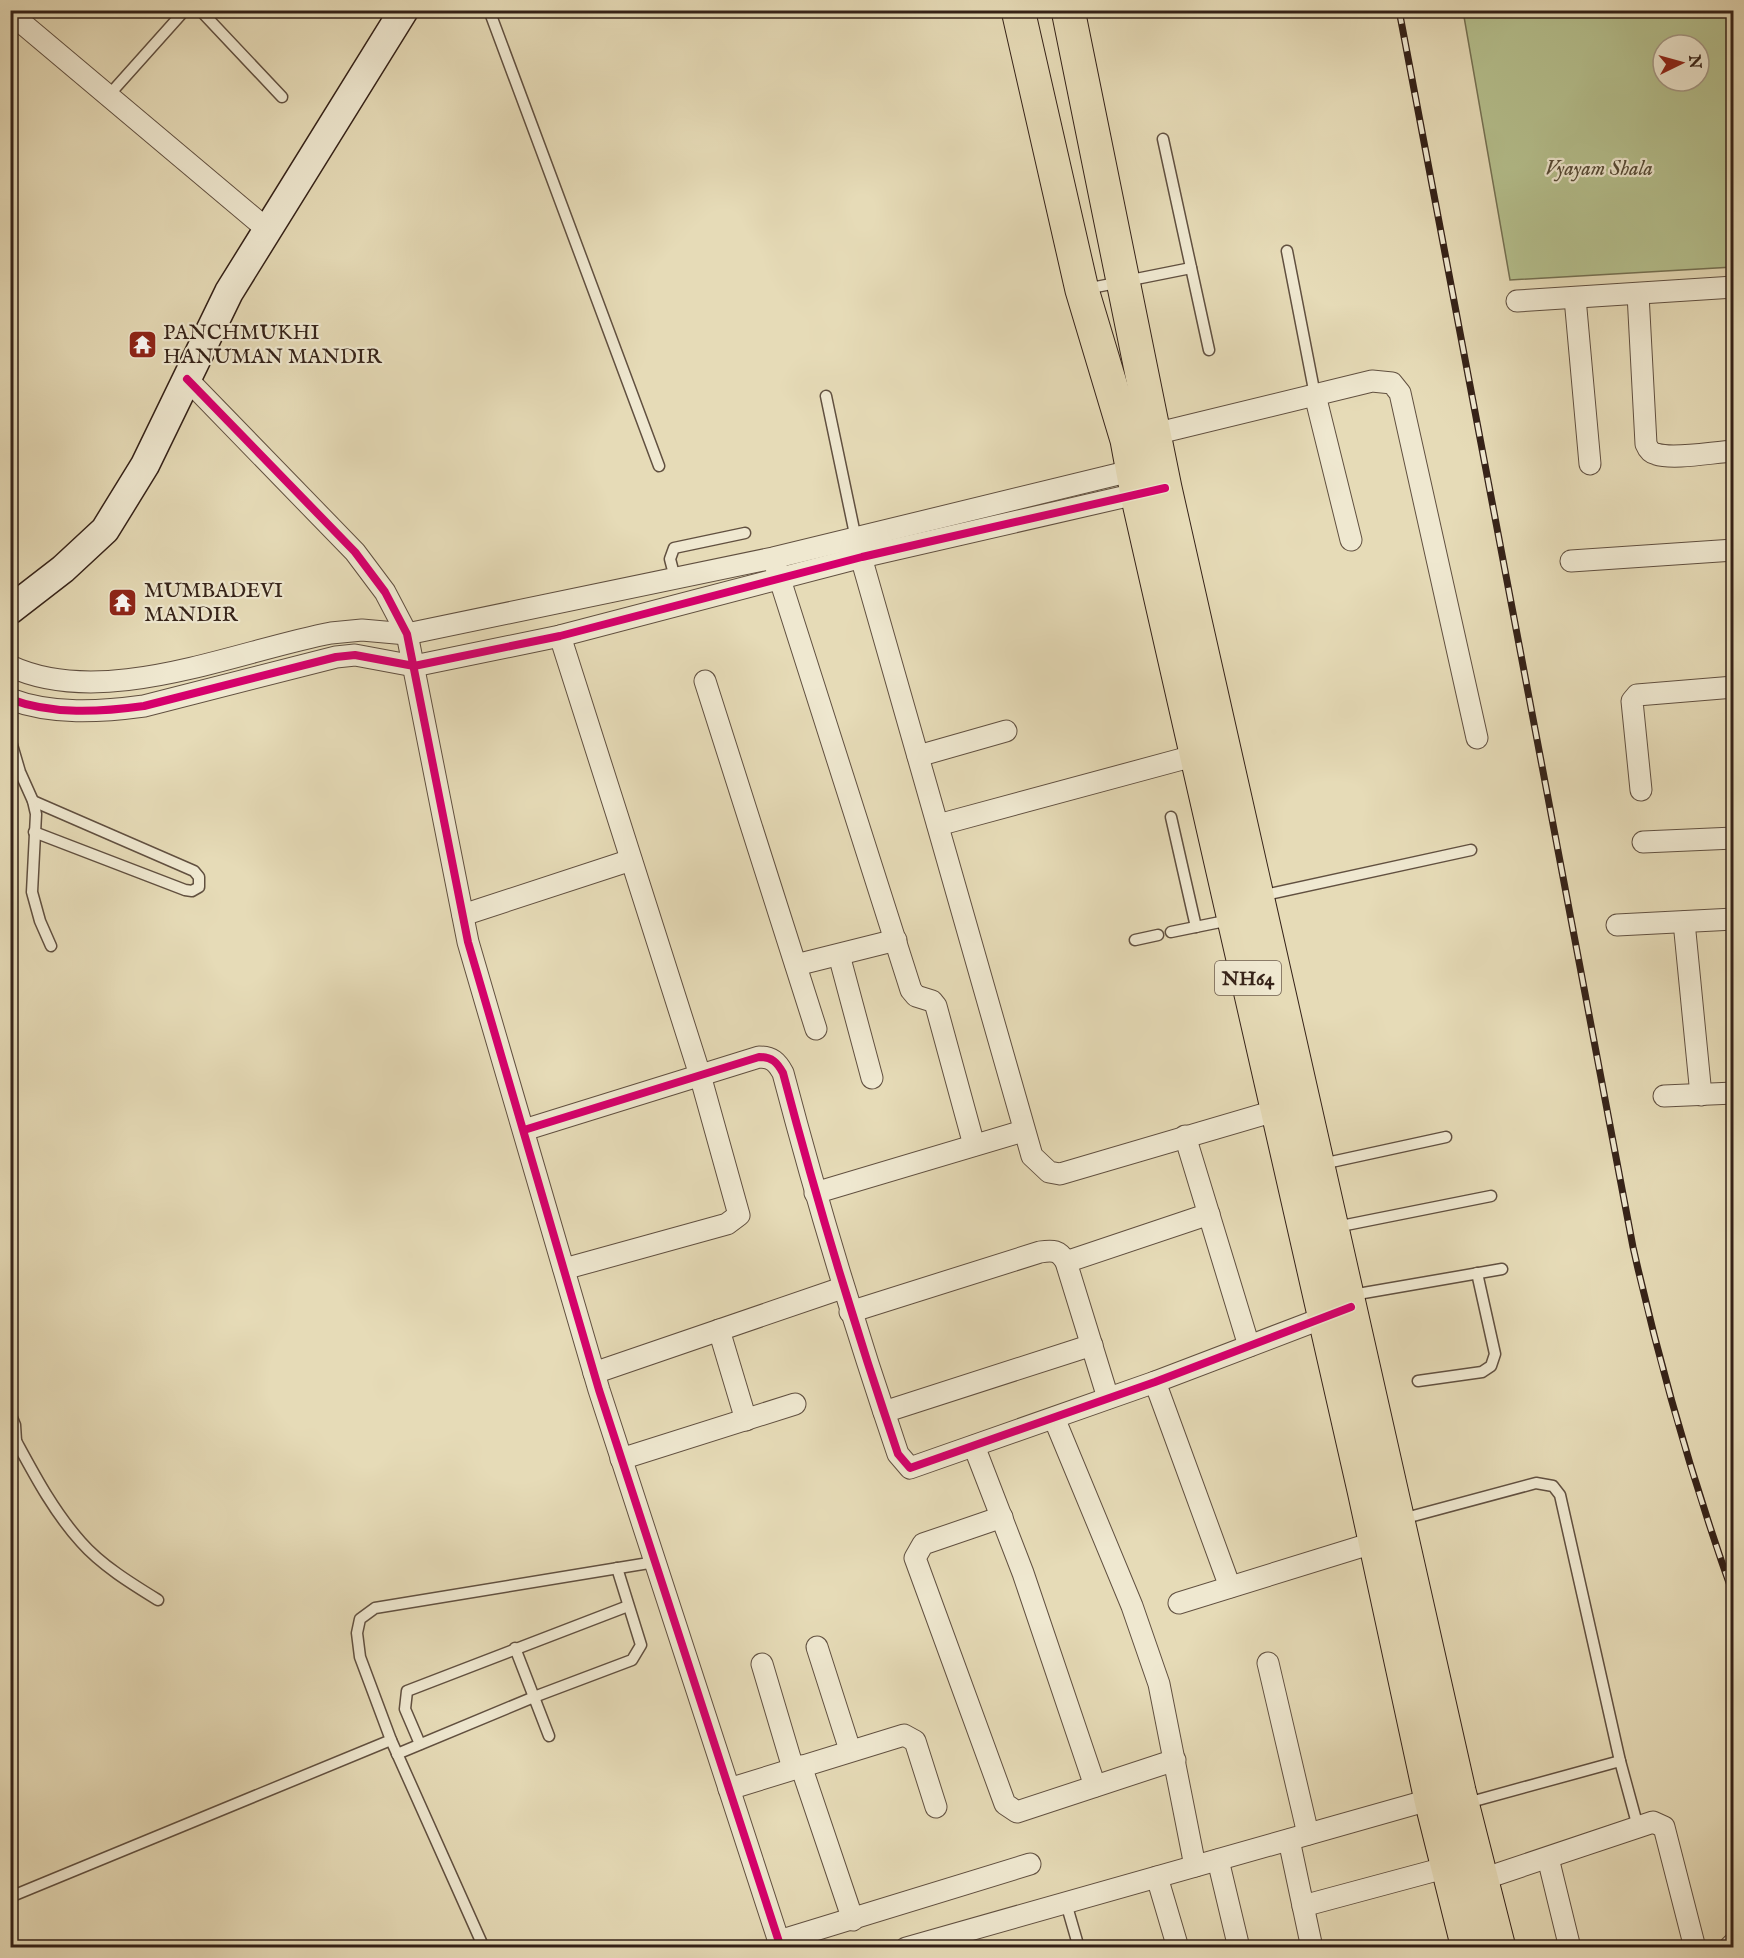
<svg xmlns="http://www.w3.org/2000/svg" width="1744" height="1958" viewBox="0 0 1744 1958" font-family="'IM FELL English',serif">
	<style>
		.green { fill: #b5c08e; stroke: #757153; stroke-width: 1.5; fill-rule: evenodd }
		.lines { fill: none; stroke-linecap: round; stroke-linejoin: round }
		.lane-casing { stroke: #615040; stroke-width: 13 }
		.street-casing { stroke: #615040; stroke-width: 23 }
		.secondary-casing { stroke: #352218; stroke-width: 31 }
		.highway-casing { stroke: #352218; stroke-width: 35 }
		.lane { stroke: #efe8d0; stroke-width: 10 }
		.street { stroke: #efe8d0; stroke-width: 21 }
		.secondary { stroke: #efe8d0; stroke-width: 28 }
		.highway { stroke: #e6dbb7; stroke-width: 33 }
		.rail-casing { stroke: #352218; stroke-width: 7 }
		.rail { stroke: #efe8d0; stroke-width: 4.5; stroke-dasharray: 14; stroke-linecap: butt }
		.cycleway-casing { stroke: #efe8d0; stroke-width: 11 }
		.cycleway { stroke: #d6006c; stroke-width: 8 }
		.labels { text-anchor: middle; stroke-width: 4.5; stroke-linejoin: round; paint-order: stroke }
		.shield { fill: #efe8d0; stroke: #6d5d4f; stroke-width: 1.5 }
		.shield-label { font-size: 20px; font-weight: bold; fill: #352218 }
		.park-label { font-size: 21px; font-style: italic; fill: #554a36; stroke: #efe8d0 }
		.poi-label { font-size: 21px; fill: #352218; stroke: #efe8d0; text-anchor: start }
	</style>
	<rect width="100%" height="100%" fill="#e6dbb7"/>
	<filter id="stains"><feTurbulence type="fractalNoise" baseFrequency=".00333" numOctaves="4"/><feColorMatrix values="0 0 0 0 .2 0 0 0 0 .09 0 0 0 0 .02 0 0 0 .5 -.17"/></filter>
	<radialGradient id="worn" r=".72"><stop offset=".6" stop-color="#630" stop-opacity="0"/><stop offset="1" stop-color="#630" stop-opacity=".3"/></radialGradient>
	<path class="green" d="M1463,11H1733V267L1510,280ZM1663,45H1699V81H1663Z"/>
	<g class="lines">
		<defs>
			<g id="lane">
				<path d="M200,10L282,97"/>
				<path d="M489,10L659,466"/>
				<path d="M109,95L185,10"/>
				<path d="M1163,139L1209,350"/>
				<path d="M1287,251L1315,395"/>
				<path d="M1086,289L1191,268"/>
				<path d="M826,396L856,539"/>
				<path d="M675,578L670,559L674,548L745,533"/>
				<path d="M10,738L20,772L33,801L36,814L32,892L40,921L51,946"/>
				<path d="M33,801L194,871L199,877V887L192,891L185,890L34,832"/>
				<path d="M1171,817L1196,927"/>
				<path d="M1260,896L1471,850"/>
				<path d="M1171,932L1230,920"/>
				<path d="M1135,940L1158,935"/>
				<path d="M1322,1164L1446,1137"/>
				<path d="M1336,1227L1491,1196"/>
				<path d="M1352,1295L1502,1269"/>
				<path d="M1418,1381L1482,1372L1491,1366L1495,1354L1477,1273"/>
				<path d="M10,1413L15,1425L16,1441L11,1446"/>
				<path d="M16,1441C35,1476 54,1512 81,1542C101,1565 132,1584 158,1600"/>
				<path d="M1402,1519L1536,1483L1553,1486L1560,1495L1620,1761L1638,1827"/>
				<path d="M515,1648L549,1736"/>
				<path d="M420,1744L405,1709L407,1691L628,1606"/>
				<path d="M397,1754L534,1697L632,1660L641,1645L617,1568"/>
				<path d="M1467,1803L1620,1761"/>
				<path d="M10,1897L391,1740"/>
				<path d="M1066,1903L1079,1948"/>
				<path d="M484,1948L391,1740L360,1657L357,1633L360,1619L375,1608L655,1562"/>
			</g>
			<g id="street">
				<path d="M10,13L268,230"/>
				<path d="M1638,294L1646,444C1648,449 1651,453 1656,454C1674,460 1713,452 1734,451"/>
				<path d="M1575,298L1590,464"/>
				<path d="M1517,301L1734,287"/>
				<path d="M187,379L355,552L385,592L407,634L468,942L599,1390L781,1948"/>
				<path d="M1315,395L1351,540"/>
				<path d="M1142,437L1372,381L1392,383L1400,393L1477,738"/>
				<path d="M857,543L1032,1156L1049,1172L1060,1174L1278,1110"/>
				<path d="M1571,561L1734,550"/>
				<path d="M776,567L911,990L916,996L932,1001L936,1006L974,1145"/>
				<path d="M560,636L700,1075L739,1215L727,1224L564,1269"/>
				<path d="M10,666C104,710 236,651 331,633L362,630L407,634L773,558L1143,468"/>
				<path d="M705,681L816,1029"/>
				<path d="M10,699C52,715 100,712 144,706L336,657L355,655L414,666L560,636L862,557L1149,491"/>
				<path d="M918,756L1006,731"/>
				<path d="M1641,790L1632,701L1637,695L1734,687"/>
				<path d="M938,825L1197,755"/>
				<path d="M1643,842L1734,838"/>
				<path d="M463,915L631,860"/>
				<path d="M1684,922L1701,1095"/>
				<path d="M1617,925L1734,919"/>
				<path d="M839,955L872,1078"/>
				<path d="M796,965L896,940"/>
				<path d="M1664,1096L1734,1093"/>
				<path d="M524,1130L759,1057C772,1057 777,1062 783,1073C817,1202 855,1328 898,1454L910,1468L1155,1382L1336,1313"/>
				<path d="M1185,1136L1249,1346"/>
				<path d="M815,1193L1023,1131"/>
				<path d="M1066,1262L1209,1214"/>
				<path d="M850,1312L1040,1252C1053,1250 1059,1250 1066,1262L1108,1398"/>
				<path d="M719,1330L746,1420"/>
				<path d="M594,1373L842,1288"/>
				<path d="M1155,1382L1230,1587"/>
				<path d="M884,1412L1092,1345"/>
				<path d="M1054,1418L1132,1606L1159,1684L1195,1866"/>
				<path d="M974,1446L1023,1573L1095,1786"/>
				<path d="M621,1459L795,1404"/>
				<path d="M1002,1517L923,1544L915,1558L1005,1804L1017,1812L1175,1760"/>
				<path d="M1179,1603L1376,1542"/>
				<path d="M817,1647L850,1750"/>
				<path d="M1268,1663L1308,1834"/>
				<path d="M762,1664L793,1768"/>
				<path d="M801,1766L853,1920"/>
				<path d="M729,1789L904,1735L915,1741L936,1807"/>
				<path d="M1289,1840L1312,1948"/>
				<path d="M1548,1858L1570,1948"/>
				<path d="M1218,1860L1239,1948"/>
				<path d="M1157,1877L1178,1948"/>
				<path d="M1471,1883L1653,1822L1664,1827L1695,1948"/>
				<path d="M1303,1906L1448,1867"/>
				<path d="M779,1941L1030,1864"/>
				<path d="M906,1948L1443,1796"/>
				<path d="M1729,1948L1734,1943"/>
			</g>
			<path id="secondary" d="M10,610L63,569L105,530L145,465L229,292L404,10"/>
			<g id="highway">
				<path d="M1018,10L1082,290L1127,440L1137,494L1364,1490L1431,1800L1468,1948"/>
				<path d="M1068,10L1165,488L1459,1791L1499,1948"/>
			</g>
		</defs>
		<use href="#lane" class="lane-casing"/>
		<use href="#street" class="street-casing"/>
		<use href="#secondary" class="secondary-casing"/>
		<use href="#highway" class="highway-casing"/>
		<use href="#lane" class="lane"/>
		<use href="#street" class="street"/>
		<use href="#secondary" class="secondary"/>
		<use href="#highway" class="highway"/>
		<defs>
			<path id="rail" d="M1399,10L1633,1247C1660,1367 1693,1482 1734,1597"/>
		</defs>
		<use href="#rail" class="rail-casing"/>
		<use href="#rail" class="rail"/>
		<defs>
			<g id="cycleway">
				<path d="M187,379L355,552L385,592L407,634L468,942L599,1390L781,1948"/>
				<path d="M10,699C52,715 100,712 144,706L336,657L355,655L414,666L560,636L862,557L1165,488"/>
				<path d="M524,1130L759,1057C772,1057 777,1062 783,1073C817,1202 855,1328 898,1454L910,1468L1155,1382L1351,1307"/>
			</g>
		</defs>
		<use href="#cycleway" class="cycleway-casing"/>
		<use href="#cycleway" class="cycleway"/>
	</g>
	<defs>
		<symbol id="temple-square" viewBox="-11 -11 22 22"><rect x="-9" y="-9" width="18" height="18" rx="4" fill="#8f2418" stroke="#efe8d0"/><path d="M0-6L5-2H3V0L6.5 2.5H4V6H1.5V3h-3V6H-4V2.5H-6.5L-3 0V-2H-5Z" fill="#fff"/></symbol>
	</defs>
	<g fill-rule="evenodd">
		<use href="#temple-square" x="126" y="328" width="33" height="33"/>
		<use href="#temple-square" x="106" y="586" width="33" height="33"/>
	</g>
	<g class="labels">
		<rect class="shield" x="1215" y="961" width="66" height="34" rx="4.5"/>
		<g class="shield-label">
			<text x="1248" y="985">NH64</text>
		</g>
		<g class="park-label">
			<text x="1599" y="175">Vyayam Shala</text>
		</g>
		<g class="poi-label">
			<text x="163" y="339">PANCHMUKHI<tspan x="163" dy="24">HANUMAN MANDIR</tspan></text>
			<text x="144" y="597">MUMBADEVI<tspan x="144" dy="24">MANDIR</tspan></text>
		</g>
	</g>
	<rect width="1744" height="1958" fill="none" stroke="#e6dbb7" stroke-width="36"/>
	<rect x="12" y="12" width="1720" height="1934" fill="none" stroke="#352218" stroke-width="3"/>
	<rect x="18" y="18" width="1708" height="1922" fill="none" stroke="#352218" stroke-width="1.5"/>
	<g transform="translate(1681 63) rotate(85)"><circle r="28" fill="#efe8d0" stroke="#a59986" stroke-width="1.5"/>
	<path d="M0-4.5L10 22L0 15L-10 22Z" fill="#8f2418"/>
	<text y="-9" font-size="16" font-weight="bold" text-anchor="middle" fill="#352218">N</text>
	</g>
	<rect width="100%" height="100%" filter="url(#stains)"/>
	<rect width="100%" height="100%" fill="url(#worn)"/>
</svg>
